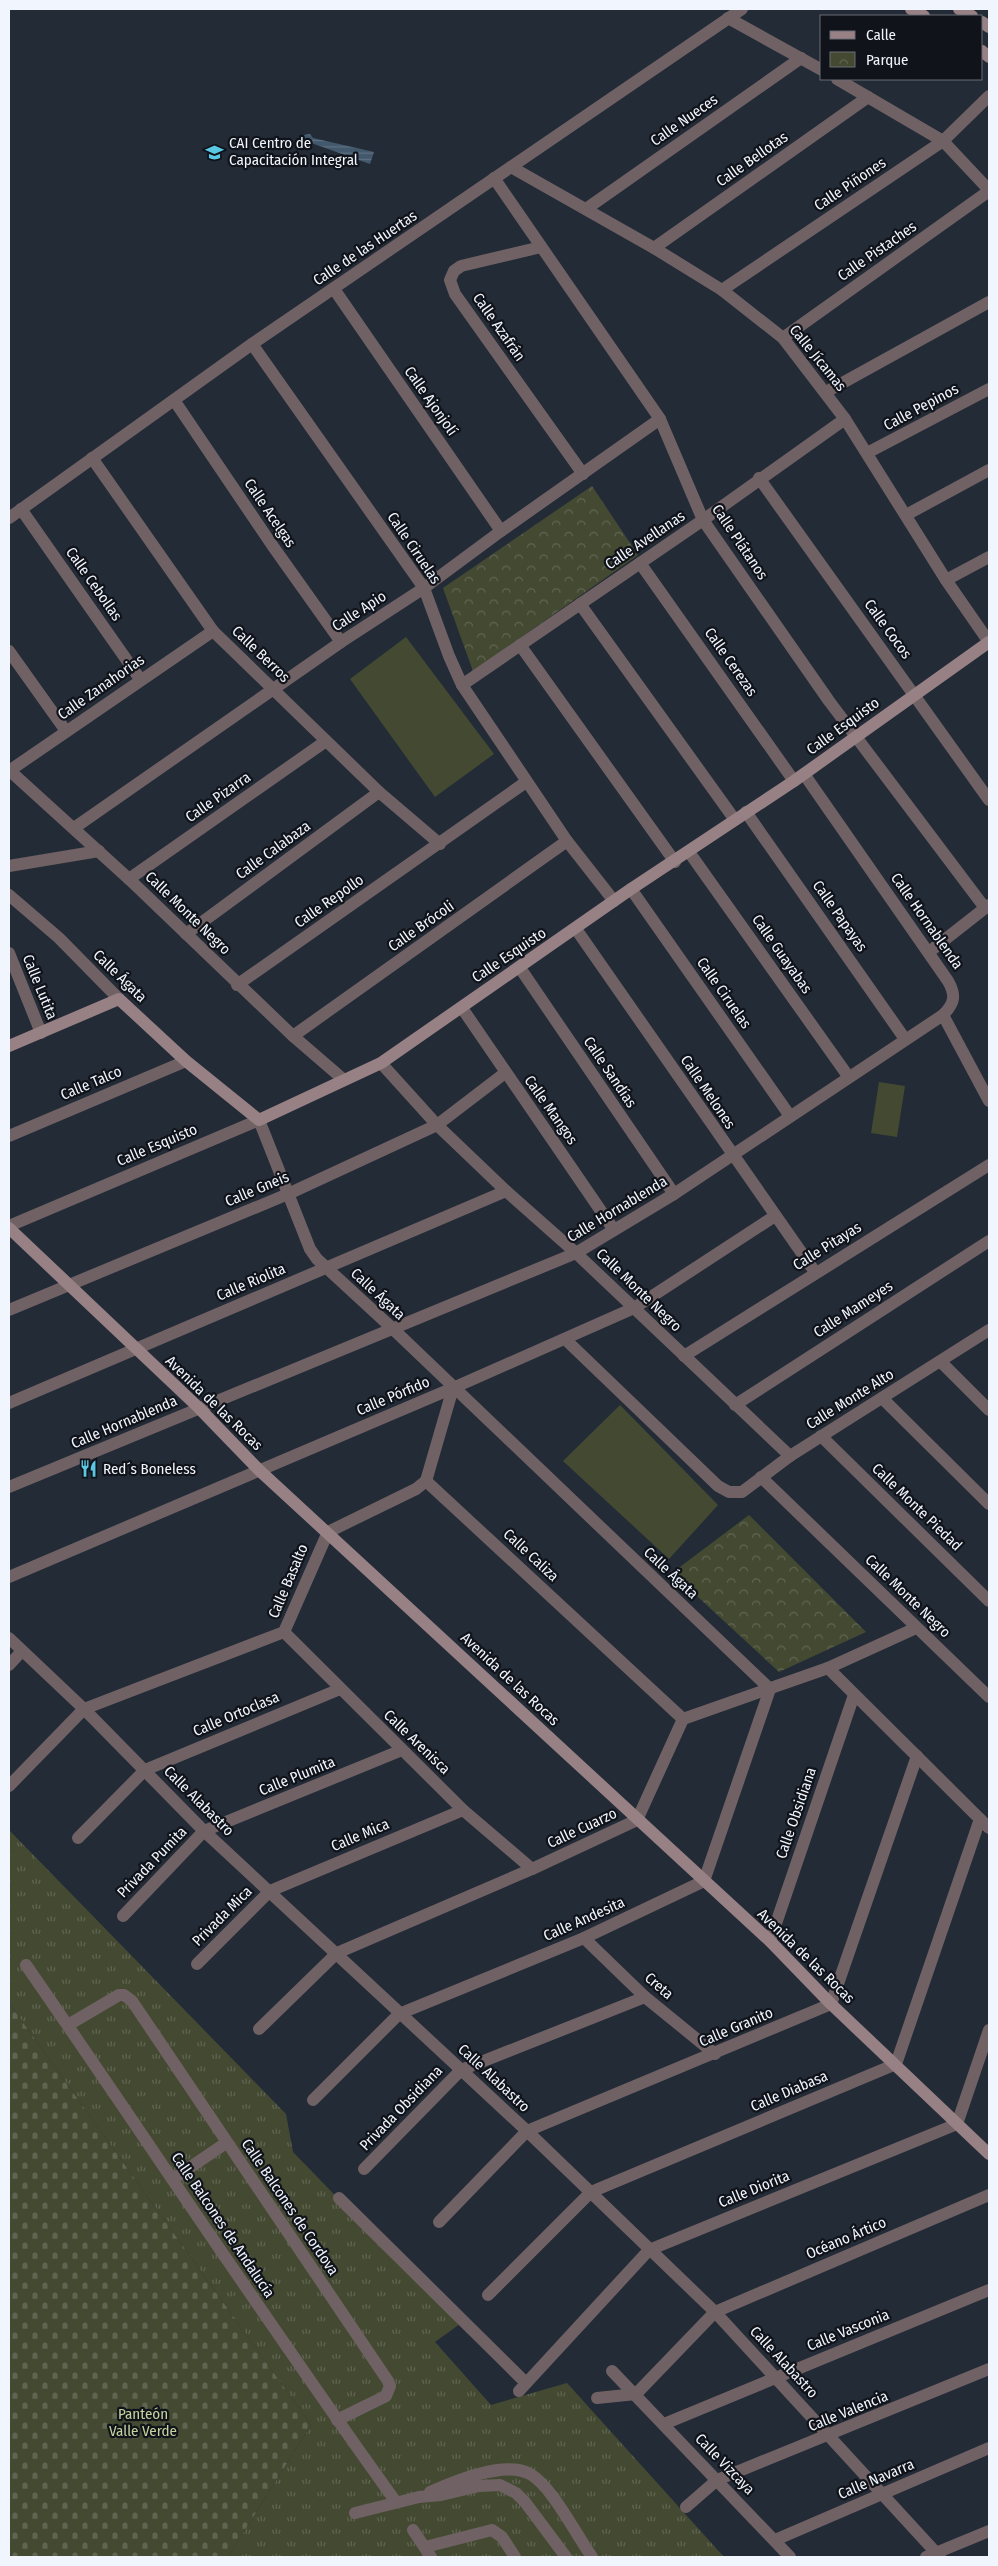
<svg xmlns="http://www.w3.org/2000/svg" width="998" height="2566" viewBox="0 0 998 2566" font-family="'Fira Sans Condensed',sans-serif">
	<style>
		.grass { fill: url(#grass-tufts) }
		.cemetery { fill: url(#cemetery-stones) }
		.park { fill: url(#park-crowns) }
		.pitch { fill: #444a32 }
		.water { fill: url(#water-rules) }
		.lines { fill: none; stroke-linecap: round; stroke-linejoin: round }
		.street { stroke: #706264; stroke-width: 12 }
		.secondary { stroke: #988184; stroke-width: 12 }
		.labels { text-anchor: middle; stroke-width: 4.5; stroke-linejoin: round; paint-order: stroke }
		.street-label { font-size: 15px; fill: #f0f5fe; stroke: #101319 }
		.poi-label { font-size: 15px; fill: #f0f5fe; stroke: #101319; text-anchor: start }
		.park-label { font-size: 15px; fill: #c6d49f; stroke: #101319 }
	</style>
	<defs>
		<pattern id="grass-tufts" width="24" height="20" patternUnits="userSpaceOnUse" patternTransform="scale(1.25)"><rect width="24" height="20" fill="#444a32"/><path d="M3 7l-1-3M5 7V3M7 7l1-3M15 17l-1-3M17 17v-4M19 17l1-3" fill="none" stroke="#5f6551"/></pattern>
		<pattern id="cemetery-stones" width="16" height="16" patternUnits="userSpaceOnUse" patternTransform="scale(1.25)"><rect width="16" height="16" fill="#444a32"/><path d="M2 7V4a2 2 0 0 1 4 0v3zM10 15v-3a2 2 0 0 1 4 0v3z" fill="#5f6551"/></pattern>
		<pattern id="park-crowns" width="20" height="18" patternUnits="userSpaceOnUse" patternTransform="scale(1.25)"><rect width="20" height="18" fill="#444a32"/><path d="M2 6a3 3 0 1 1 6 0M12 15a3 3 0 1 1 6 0" fill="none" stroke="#5f6551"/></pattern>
		<pattern id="water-rules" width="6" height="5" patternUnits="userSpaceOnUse" patternTransform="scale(1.25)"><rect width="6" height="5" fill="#42586c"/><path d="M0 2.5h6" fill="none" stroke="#5e7182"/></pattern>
	</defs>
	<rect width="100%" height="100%" fill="#232b37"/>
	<path class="grass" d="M9,1830L286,2114L293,2152L460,2324L435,2342L491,2405L567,2383L724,2557H228L311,2425L9,2003Z"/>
	<path class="cemetery" d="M9,2003L311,2425L228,2557H9Z"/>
	<g class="park">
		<path d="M592,486L638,555L473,671L443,588Z"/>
		<path d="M749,1515L866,1632L779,1672L672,1573Z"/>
	</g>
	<g class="pitch">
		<path d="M406,637L494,754L435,797L350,679Z"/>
		<path d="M879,1082L905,1086L897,1137L871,1133Z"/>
		<path d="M620,1405L718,1505L669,1559L563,1461Z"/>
	</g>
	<path class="water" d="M310,134L313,138L374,152L370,164L303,140L304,135Z"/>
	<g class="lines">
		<g class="street">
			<path d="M728,18L822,70"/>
			<path d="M837,79L943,141L989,190"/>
			<path d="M511,167L654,248L722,290L783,338L845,419L946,580L989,642"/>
			<path d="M494,178L660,419L703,520L829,701L985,908"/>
			<path d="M586,209L801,58"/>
			<path d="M541,247L461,266L454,271L450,280L455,294L583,474"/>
			<path d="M654,248L868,97"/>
			<path d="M334,289L501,531"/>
			<path d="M722,290L943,141L989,96"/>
			<path d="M783,338L989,191"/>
			<path d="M252,344L424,588L449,656L462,685L567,841L614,901"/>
			<path d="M826,392L989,302"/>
			<path d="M174,400L272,545L341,642"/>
			<path d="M867,453L989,389"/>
			<path d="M92,458L213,631L379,792L440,844"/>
			<path d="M759,478L989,800"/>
			<path d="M21,509L140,679"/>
			<path d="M906,515L989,470"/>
			<path d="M9,518L252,344L742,9"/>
			<path d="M640,563L794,781"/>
			<path d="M946,580L989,557"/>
			<path d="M580,604L735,820"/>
			<path d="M520,645L675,862"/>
			<path d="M9,651L66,731"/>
			<path d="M462,685L703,520L845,419"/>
			<path d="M9,770L129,879L293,1036L344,1080"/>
			<path d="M9,771L213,631"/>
			<path d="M746,812L905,1039"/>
			<path d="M74,828L341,642L424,588L501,531L660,419"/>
			<path d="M689,852L848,1076"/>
			<path d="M9,866L99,851"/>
			<path d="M129,879L326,741"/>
			<path d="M631,889L790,1116"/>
			<path d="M9,895L59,938L119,999"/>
			<path d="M576,929L815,1272"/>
			<path d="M186,934L379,792"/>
			<path d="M929,952L989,905"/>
			<path d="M9,953L41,1033"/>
			<path d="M520,968L674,1194"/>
			<path d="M237,985L526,782"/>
			<path d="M462,1008L614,1230"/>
			<path d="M943,1015L989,1101"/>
			<path d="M293,1036L567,841"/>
			<path d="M381,1063L437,1125L506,1191L576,1253L790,1456"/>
			<path d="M9,1136L186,1061"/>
			<path d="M9,1226L259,1120L310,1249L317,1259L392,1328L770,1689L704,1881L584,1938L399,2014L313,2100"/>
			<path d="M9,1310L288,1194L437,1125L505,1073"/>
			<path d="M565,1339L718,1486L729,1492H742L790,1456L989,1330"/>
			<path d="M684,1356L989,1165"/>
			<path d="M941,1362L989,1410"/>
			<path d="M882,1398L989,1504"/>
			<path d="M9,1403L506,1191"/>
			<path d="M735,1405L989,1241"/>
			<path d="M821,1436L989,1601"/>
			<path d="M761,1477L989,1697"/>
			<path d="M426,1481L683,1719"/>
			<path d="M426,1481L453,1388"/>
			<path d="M9,1487L576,1253L674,1194L943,1015C955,1003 956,995 948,981L804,774"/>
			<path d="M9,1577L453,1388L634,1308L775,1216"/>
			<path d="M284,1632L463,1810L532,1869"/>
			<path d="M9,1638L84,1709L204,1831L527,2131L715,2312L940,2557"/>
			<path d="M9,1665L22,1651"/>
			<path d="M828,1668L989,1828"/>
			<path d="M9,1786L84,1709L284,1632L328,1532L416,1489L426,1481"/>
			<path d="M78,1838L145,1770L340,1689"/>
			<path d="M123,1916L204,1831L402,1750"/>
			<path d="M584,1938L645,1997L715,2054"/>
			<path d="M770,1941L854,1695"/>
			<path d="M197,1964L270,1891L463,1810"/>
			<path d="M26,1965C150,2144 269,2326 396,2502"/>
			<path d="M68,2025L119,1995H124L132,2001L388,2381L390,2386L386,2396L337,2420"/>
			<path d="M259,2029L337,1953L532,1869L637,1820L683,1719L828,1668L916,1628"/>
			<path d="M364,2169L461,2070L645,1997"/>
			<path d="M173,2179L226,2143"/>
			<path d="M339,2198L526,2383"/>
			<path d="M439,2222L527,2131L831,2004L917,1756"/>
			<path d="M488,2295L591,2192L896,2064L980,1819"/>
			<path d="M612,2371L790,2557"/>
			<path d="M519,2391L649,2250L957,2124L989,2030"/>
			<path d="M636,2394L715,2312L989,2195"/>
			<path d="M597,2398L636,2394"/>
			<path d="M664,2424L989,2290"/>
			<path d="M430,2492C455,2481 505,2460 530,2474C551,2485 577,2536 592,2557"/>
			<path d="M686,2507L717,2480L989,2369"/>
			<path d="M355,2513L419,2497L441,2495L479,2486L500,2485L516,2493L525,2502L566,2557"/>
			<path d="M413,2530L431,2557"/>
			<path d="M775,2540L989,2448"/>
			<path d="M425,2547L492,2530L502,2537L515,2557"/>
			<path d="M926,2557L989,2531"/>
		</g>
		<g class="secondary">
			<path d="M911,9L924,16"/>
			<path d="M959,9L972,16"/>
			<path d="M982,22L989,27"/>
			<path d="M982,51L989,57"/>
			<path d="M9,1046L119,999L186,1061L259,1120L381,1063L631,889L794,781L989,642"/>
			<path d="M9,1228L199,1408L259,1470L770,1941L831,2004L989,2154"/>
		</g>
	</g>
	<defs>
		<symbol id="school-bare" viewBox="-9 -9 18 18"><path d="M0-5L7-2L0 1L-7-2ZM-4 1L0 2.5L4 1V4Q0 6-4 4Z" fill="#59c8e5" stroke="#101319" stroke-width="2.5" paint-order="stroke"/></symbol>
		<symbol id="restaurant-bare" viewBox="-9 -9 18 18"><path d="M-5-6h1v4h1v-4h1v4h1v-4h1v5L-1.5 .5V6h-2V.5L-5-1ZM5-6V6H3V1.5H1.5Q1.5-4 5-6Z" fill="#59c8e5" stroke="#101319" stroke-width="2.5" paint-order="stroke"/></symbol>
	</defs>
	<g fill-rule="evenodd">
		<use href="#school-bare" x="202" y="140" width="25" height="25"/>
		<use href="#restaurant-bare" x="76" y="1456" width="25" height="25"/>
	</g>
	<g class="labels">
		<g class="street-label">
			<text transform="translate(684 120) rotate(-35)" y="5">Calle Nueces</text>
			<text transform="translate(752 159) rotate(-35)" y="5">Calle Bellotas</text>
			<text transform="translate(850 184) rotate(-34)" y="5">Calle Piñones</text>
			<text transform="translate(365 248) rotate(-34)" y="5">Calle de las Huertas</text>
			<text transform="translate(877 251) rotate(-35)" y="5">Calle Pistaches</text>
			<text transform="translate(499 327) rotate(55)" y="5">Calle Azafrán</text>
			<text transform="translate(818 358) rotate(51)" y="5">Calle Jícamas</text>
			<text transform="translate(431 401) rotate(55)" y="5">Calle Ajonjolí</text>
			<text transform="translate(921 407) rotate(-28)" y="5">Calle Pepinos</text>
			<text transform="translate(270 513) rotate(56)" y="5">Calle Acelgas</text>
			<text transform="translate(645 540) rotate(-34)" y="5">Calle Avellanas</text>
			<text transform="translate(740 542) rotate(56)" y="5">Calle Plátanos</text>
			<text transform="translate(414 548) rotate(56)" y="5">Calle Ciruelas</text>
			<text transform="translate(94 584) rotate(55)" y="5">Calle Cebollas</text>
			<text transform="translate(359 611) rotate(-33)" y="5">Calle Apio</text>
			<text transform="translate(888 629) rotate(54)" y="5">Calle Cocos</text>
			<text transform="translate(261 654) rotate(44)" y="5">Calle Berros</text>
			<text transform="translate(731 662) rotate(55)" y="5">Calle Cerezas</text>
			<text transform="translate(101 687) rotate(-35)" y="5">Calle Zanahorias</text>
			<text transform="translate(843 726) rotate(-36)" y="5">Calle Esquisto</text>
			<text transform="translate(218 797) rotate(-35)" y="5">Calle Pizarra</text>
			<text transform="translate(273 850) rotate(-36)" y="5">Calle Calabaza</text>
			<text transform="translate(329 901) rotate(-35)" y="5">Calle Repollo</text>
			<text transform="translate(188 913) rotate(44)" y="5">Calle Monte Negro</text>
			<text transform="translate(840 916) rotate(55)" y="5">Calle Papayas</text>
			<text transform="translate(927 921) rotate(55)" y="5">Calle Hornablenda</text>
			<text transform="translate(421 926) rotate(-35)" y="5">Calle Brócoli</text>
			<text transform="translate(782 954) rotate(55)" y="5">Calle Guayabas</text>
			<text transform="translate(509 955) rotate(-34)" y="5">Calle Esquisto</text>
			<text transform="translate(120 976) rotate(44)" y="5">Calle Ágata</text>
			<text transform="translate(40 987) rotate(68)" y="5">Calle Lutita</text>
			<text transform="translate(724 993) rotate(55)" y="5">Calle Ciruelas</text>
			<text transform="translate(610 1072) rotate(56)" y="5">Calle Sandías</text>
			<text transform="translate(91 1083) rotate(-23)" y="5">Calle Talco</text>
			<text transform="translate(708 1092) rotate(56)" y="5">Calle Melones</text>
			<text transform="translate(551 1110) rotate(55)" y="5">Calle Mangos</text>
			<text transform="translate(157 1145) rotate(-23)" y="5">Calle Esquisto</text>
			<text transform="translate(257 1189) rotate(-23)" y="5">Calle Gneis</text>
			<text transform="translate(617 1209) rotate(-31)" y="5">Calle Hornablenda</text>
			<text transform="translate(827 1246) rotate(-32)" y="5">Calle Pitayas</text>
			<text transform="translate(251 1282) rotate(-23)" y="5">Calle Riolita</text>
			<text transform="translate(639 1290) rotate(44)" y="5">Calle Monte Negro</text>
			<text transform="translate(378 1294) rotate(43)" y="5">Calle Ágata</text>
			<text transform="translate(853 1309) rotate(-33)" y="5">Calle Mameyes</text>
			<text transform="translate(393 1396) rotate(-23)" y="5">Calle Pórfido</text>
			<text transform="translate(850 1399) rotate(-32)" y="5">Calle Monte Alto</text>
			<text transform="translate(214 1403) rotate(44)" y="5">Avenida de las Rocas</text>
			<text transform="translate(124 1422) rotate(-23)" y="5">Calle Hornablenda</text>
			<text transform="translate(917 1507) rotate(44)" y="5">Calle Monte Piedad</text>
			<text transform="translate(531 1555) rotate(43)" y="5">Calle Caliza</text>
			<text transform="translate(671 1573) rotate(43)" y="5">Calle Ágata</text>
			<text transform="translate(288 1581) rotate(-67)" y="5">Calle Basalto</text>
			<text transform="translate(908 1596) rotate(44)" y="5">Calle Monte Negro</text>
			<text transform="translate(510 1679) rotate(43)" y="5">Avenida de las Rocas</text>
			<text transform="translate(236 1714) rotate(-23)" y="5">Calle Ortoclasa</text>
			<text transform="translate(417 1742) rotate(44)" y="5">Calle Arenisca</text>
			<text transform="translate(297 1776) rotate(-22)" y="5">Calle Plumita</text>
			<text transform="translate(199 1801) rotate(45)" y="5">Calle Alabastro</text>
			<text transform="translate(796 1813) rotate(-71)" y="5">Calle Obsidiana</text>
			<text transform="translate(582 1828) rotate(-25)" y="5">Calle Cuarzo</text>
			<text transform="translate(360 1835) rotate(-23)" y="5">Calle Mica</text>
			<text transform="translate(152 1862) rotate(-46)" y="5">Privada Pumita</text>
			<text transform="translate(222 1916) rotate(-45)" y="5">Privada Mica</text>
			<text transform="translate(584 1919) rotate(-24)" y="5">Calle Andesita</text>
			<text transform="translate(806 1956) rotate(44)" y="5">Avenida de las Rocas</text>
			<text transform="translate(659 1986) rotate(41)" y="5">Creta</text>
			<text transform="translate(736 2027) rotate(-23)" y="5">Calle Granito</text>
			<text transform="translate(494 2078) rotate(43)" y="5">Calle Alabastro</text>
			<text transform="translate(789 2091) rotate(-23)" y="5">Calle Diabasa</text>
			<text transform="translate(401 2108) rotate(-46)" y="5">Privada Obsidiana</text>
			<text transform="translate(754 2189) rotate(-22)" y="5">Calle Diorita</text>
			<text transform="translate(290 2207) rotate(56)" y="5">Calle Balcones de Cordova</text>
			<text transform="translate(223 2225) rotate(56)" y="5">Calle Balcones de Andalucía</text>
			<text transform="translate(846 2238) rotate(-23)" y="5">Océano Ártico</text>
			<text transform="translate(848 2330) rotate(-22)" y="5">Calle Vasconia</text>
			<text transform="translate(784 2362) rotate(47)" y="5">Calle Alabastro</text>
			<text transform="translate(848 2411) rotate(-22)" y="5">Calle Valencia</text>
			<text transform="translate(725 2464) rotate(46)" y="5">Calle Vizcaya</text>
			<text transform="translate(876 2479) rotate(-23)" y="5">Calle Navarra</text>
		</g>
		<g class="poi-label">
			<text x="229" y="148">CAI Centro de<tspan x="229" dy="17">Capacitación Integral</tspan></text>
			<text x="103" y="1474">Red´s Boneless</text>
		</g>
		<g class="park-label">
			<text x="143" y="2419">Panteón<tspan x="143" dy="17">Valle Verde</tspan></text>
		</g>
	</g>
	<rect width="998" height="2566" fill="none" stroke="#f0f5fe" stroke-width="20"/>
	<rect x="820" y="15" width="162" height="65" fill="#101319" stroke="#6a6d75"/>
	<rect x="830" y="31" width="25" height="8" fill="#988184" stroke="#6a6d75"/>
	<text x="866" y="40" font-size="15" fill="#f0f5fe">Calle</text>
	<rect x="830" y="52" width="25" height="15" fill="url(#park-crowns)" stroke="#6a6d75"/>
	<text x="866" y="65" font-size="15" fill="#f0f5fe">Parque</text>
</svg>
